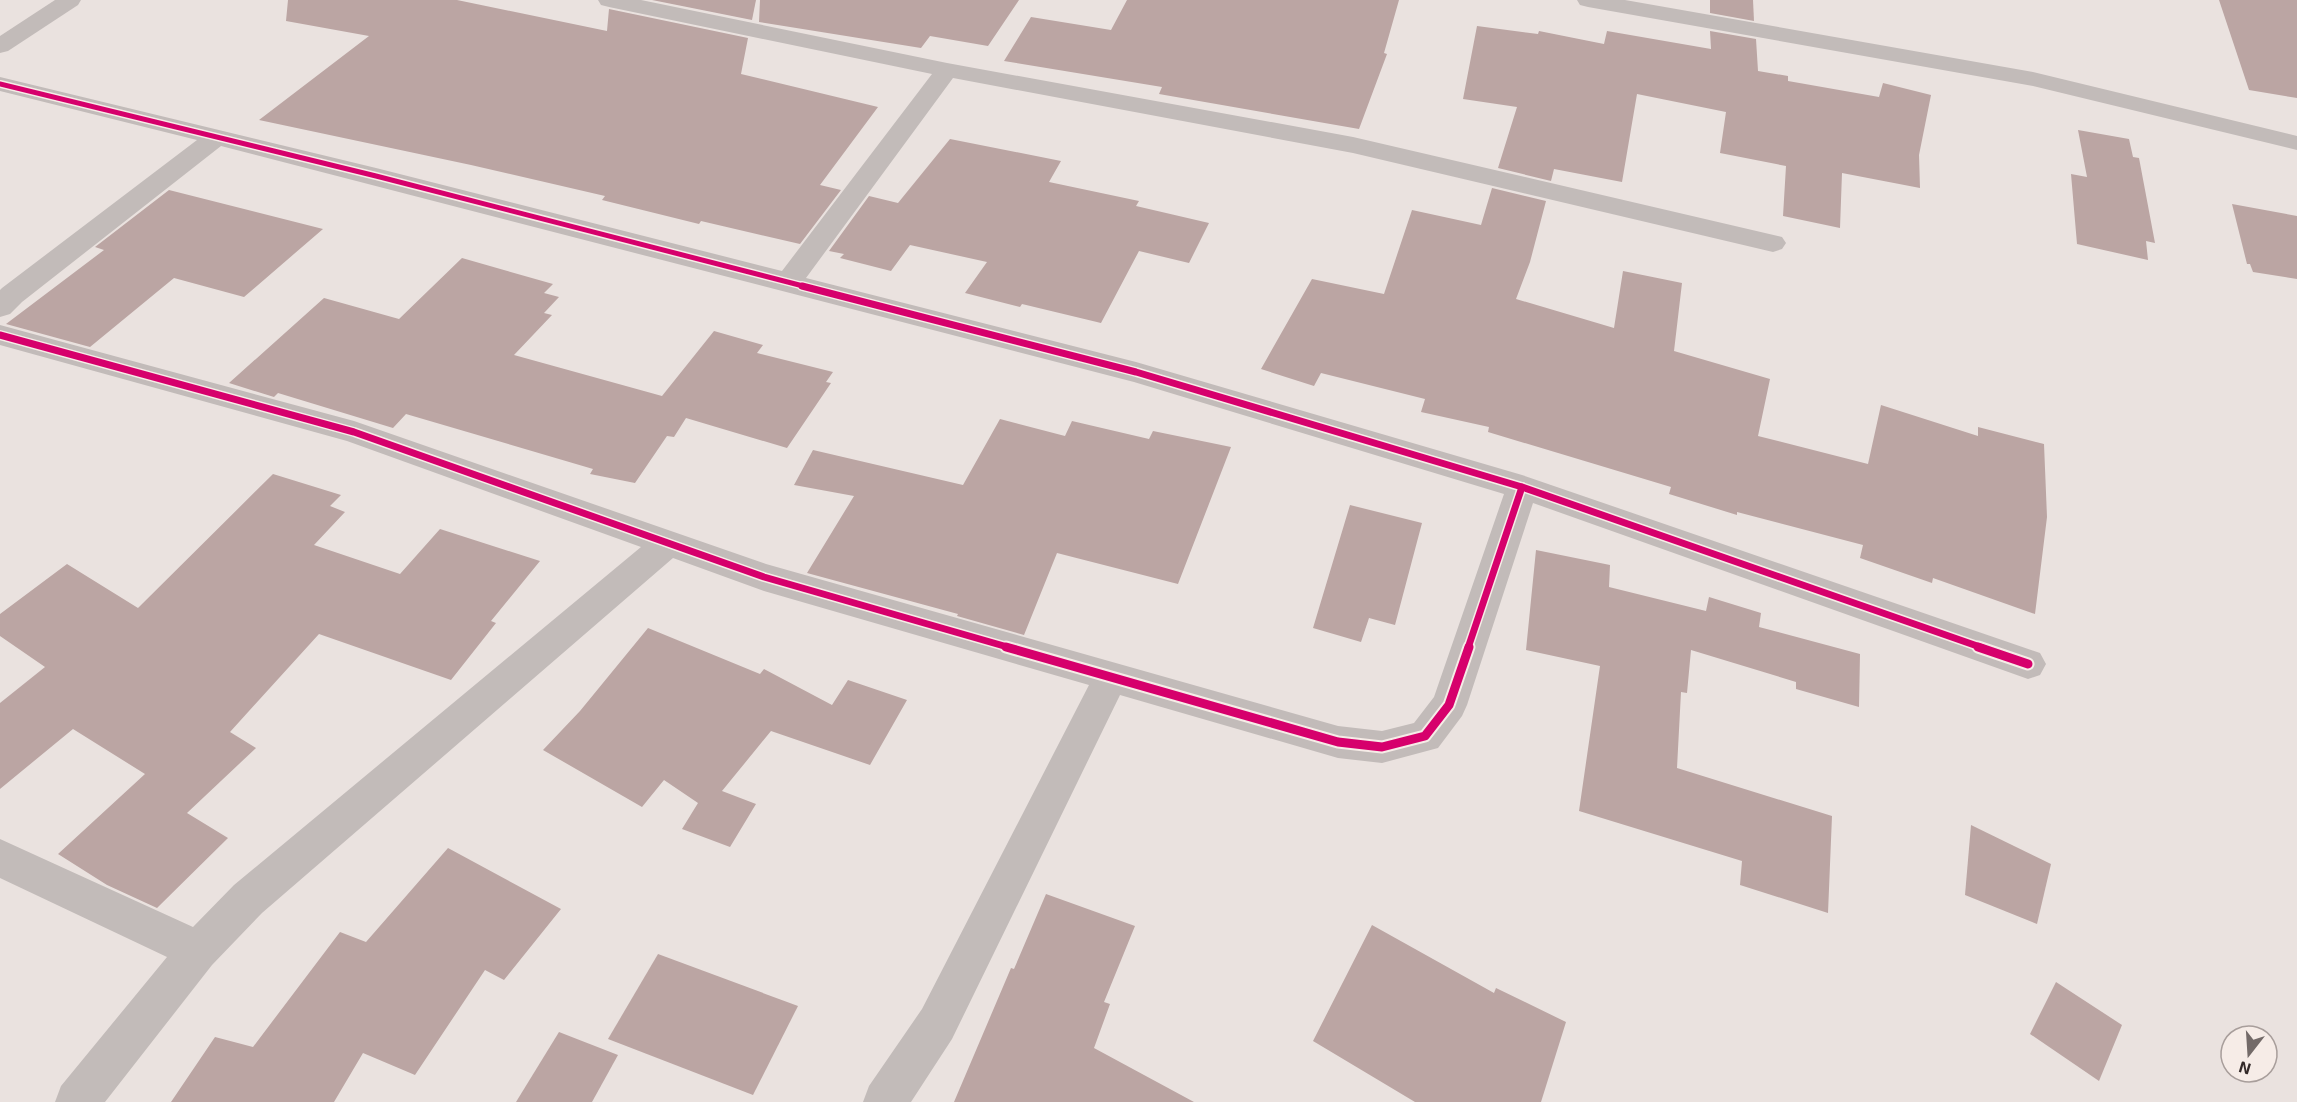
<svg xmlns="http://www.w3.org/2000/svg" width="2297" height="1102" viewBox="0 0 2297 1102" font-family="'Exo 2',sans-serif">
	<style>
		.building { fill: #bba5a3 }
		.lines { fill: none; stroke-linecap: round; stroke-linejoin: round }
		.street { fill: #c2bbb9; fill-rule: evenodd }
		.cycleway-far2-casing { stroke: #f6ece7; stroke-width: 8 }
		.cycleway-far1-casing { stroke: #f6ece7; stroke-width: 10 }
		.cycleway-casing { stroke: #f6ece7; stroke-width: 13 }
		.cycleway-far2 { stroke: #d6006c; stroke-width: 5 }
		.cycleway-far1 { stroke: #d6006c; stroke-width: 7 }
		.cycleway { stroke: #d6006c; stroke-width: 9 }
	</style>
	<rect width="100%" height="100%" fill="#eae2df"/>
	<g class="building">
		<path d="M288,0H457L607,31L609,9L748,38L741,74L878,107L820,185L841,190L800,244L701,221L699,224L602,200L605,196L471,165L259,120L369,36L286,21Z"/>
		<path d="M652,0H756L752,20Z"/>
		<path d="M760,0H1019L988,46L930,36L921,48L759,22Z"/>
		<path d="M1127,0H1399L1384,53L1387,54L1359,129L1159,94L1162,87L1004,61L1031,17L1111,30Z"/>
		<path d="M1710,0H1753L1754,21L1710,13Z"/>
		<path d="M2219,0H2297V98L2249,90Z"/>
		<path d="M1477,26L1538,34L1539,31L1604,44L1607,31L1711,49L1710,31L1756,39L1758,71L1788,76V81L1879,97L1883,83L1931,95L1919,155L1920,188L1842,173L1840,228L1783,216L1786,166L1720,153L1726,112L1637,94L1622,182L1554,169L1551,181L1498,168L1517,107L1463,99Z"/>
		<path d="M2078,130L2129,139L2133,157L2139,158L2155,243L2146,241L2148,260L2077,244L2071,174L2087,177Z"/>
		<path d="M950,139L1061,161L1049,182L1139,201L1136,206L1209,223L1189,263L1139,251L1101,323L1022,304L1020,307L965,293L987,262L910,245L891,271L840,258L844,254L829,251L869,196L898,203Z"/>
		<path d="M1492,188L1546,201L1530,262L1516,299L1614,328L1623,271L1682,283L1674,351L1770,379L1758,436L1868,464L1881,405L1978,436V427L2044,444L2047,517L2035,614L1933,578L1932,583L1860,558L1863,545L1737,512V515L1669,494L1671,487L1488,432L1489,427L1421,412L1425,399L1321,373L1314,386L1261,369L1312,279L1384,294L1412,210L1481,225Z"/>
		<path d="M169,190L323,229L244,297L174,278L90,347L6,324L104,250L95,247Z"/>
		<path d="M2232,204L2297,216V279L2253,272L2250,264H2247Z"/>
		<path d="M462,258L553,284L544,293L559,297L544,313L552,315L514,355L662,396L714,331L763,345L757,353L833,372L826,382L831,383L787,448L686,418L674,437L667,436L635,483L590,474L593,469L406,414L393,428L278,393L274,397L229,383L324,298L399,319Z"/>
		<path d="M1000,419L1065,436L1072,421L1149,439L1153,431L1231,447L1178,584L1057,553L1024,635L957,616L958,614L807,573L854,496L794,485L813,450L963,485Z"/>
		<path d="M273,474L341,495L330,506L345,512L314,545L400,574L440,529L540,561L491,621L496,623L451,680L319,634L230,732L256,748L187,813L228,838L157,908L107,885L58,854L145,774L73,729L0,789V703L45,667L0,636V614L67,564L138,608Z"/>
		<path d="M1350,505L1422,523L1395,625L1369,618L1361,642L1313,628Z"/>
		<path d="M1536,550L1610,565L1609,587L1706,611L1709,597L1761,613L1759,627L1860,654L1859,707L1796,689V682L1691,650L1687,693L1681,692L1677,768L1832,816L1828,913L1740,885L1742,861L1579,811L1600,666L1526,650Z"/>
		<path d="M648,628L760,674L764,669L832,705L848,680L907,700L870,765L771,731L722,791L756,804L730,847L682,829L698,803L664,780L642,807L543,750L580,711Z"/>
		<path d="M1971,825L2051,864L2037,924L1965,895Z"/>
		<path d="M448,848L561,909L504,980L485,970L415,1075L363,1053L334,1102H171L215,1037L253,1047L340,932L366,942Z"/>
		<path d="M1046,894L1135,926L1104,1002L1110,1004L1094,1048L1194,1102H954L1011,968L1014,969Z"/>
		<path d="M1372,925L1494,993L1496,988L1566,1022L1541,1102H1415L1313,1041Z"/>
		<path d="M658,954L798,1006L753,1095L608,1039Z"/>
		<path d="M2056,982L2122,1025L2099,1081L2030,1034Z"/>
		<path d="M559,1032L618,1055L592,1102H516Z"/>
	</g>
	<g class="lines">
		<g class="street">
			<path d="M55,0H81L78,5L8,51L0,53V36Z"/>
			<path d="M598,0H641L947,63L1353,137L1782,237L1786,243L1782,249L1773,252L1353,153L953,78L806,278L1136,362L1522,475L2040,653L2046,664L2040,675L2028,679L1533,503L1467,705L1462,716L1438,748L1382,763L1338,758L1120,695L952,1039L911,1102H863L869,1086L922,1009L1089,685L764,591L673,558L262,913L212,965L105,1102H55L61,1086L167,957L0,878V839L193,927L234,885L641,547L347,441L0,345V325L354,421L766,564L1338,726L1382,731L1414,723L1434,697L1504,494L1134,382L221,146L22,302L10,314L0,317V290L2,288L197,140L0,91V77L376,168L782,271L932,74L609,7L601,5Z"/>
			<path d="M1577,0H1625L2033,72L2297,136V150L2033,86L1588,7L1580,5Z"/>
		</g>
		<defs>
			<path id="cycleway-far2" d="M0,84L376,176L807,287"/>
			<g id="cycleway-far1">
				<path d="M802,286L1136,372L1522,487L1983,648"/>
				<path d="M0,335L354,432L764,577L1011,648"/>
				<path d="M1468,648L1522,487"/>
			</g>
			<g id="cycleway">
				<path d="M1006,647L1338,742L1382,747L1425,736L1449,705L1469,647"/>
				<path d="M1978,647L2028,664"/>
			</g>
		</defs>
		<use href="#cycleway-far2" class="cycleway-far2-casing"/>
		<use href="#cycleway-far1" class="cycleway-far1-casing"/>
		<use href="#cycleway" class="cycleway-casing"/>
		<use href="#cycleway-far2" class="cycleway-far2"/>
		<use href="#cycleway-far1" class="cycleway-far1"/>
		<use href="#cycleway" class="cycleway"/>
	</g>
	<g transform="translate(2249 1054) rotate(197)"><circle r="28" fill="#f6ece7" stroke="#a89e9b" stroke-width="1.5"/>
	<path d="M0-4.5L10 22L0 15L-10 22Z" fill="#736a68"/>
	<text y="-9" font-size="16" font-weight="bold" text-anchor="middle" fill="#332928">N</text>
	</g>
</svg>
